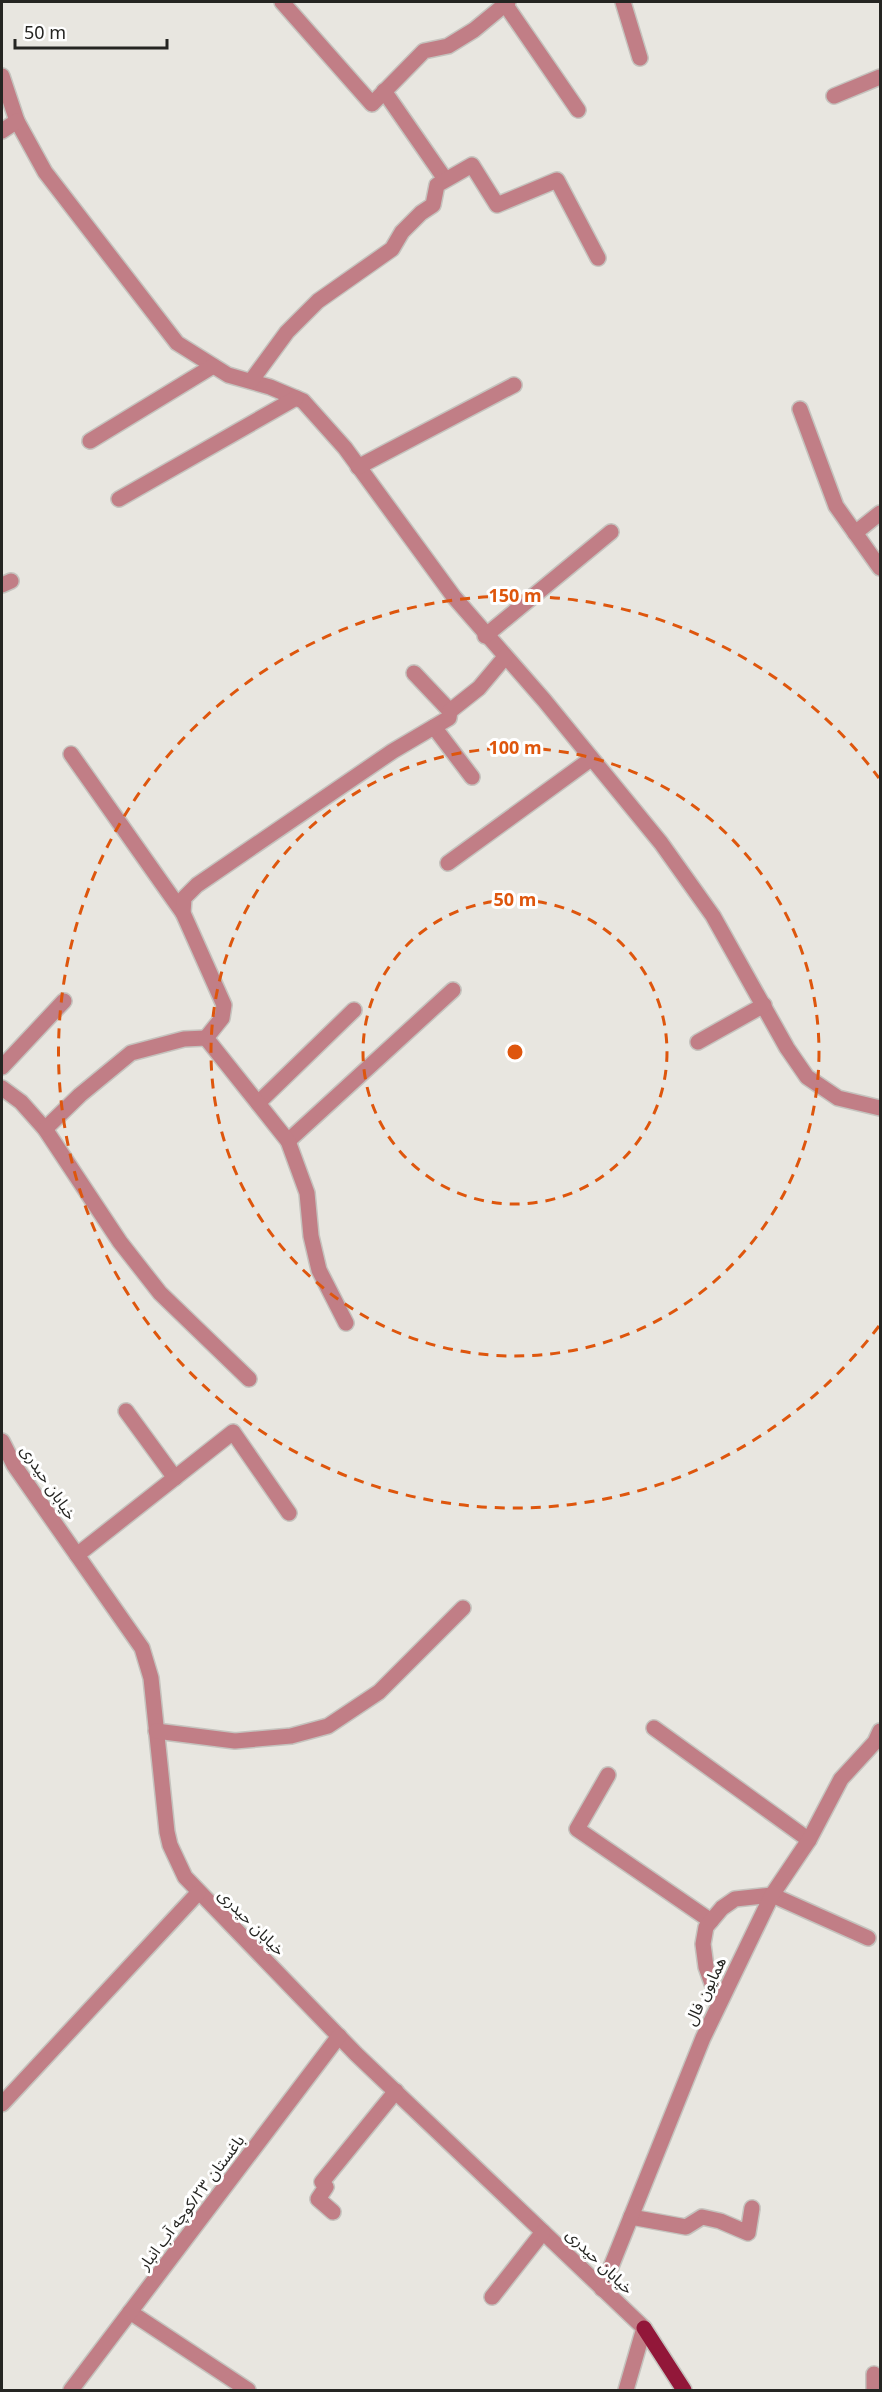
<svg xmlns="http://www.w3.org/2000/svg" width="882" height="2392" viewBox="0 0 882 2392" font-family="'Noto Sans','Noto Sans Arabic',sans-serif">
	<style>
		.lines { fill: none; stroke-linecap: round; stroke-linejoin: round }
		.minor-casing { stroke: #c5c3be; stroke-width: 18 }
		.major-casing { stroke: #c5c3be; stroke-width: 18 }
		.minor { stroke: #c17e86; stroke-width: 15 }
		.major { stroke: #921739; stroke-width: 15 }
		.ring { fill: none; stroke: #de560d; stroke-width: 3; stroke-dasharray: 10 8 }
		.labels { text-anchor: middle; stroke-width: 6; stroke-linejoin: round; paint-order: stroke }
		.street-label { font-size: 16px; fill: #252522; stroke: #fff }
		.centre { fill: #de560d; stroke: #fff; stroke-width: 3 }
		.ring-label { font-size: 18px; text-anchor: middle; font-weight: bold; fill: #de560d; stroke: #fff; stroke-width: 6; stroke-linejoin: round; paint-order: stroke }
	</style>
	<rect width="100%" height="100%" fill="#e8e6e0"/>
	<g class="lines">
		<defs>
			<g id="minor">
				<path d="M282,2L372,104L424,51L448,46L474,30L508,2"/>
				<path d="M623,2L640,58"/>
				<path d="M505,4L578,110"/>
				<path d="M2,76L17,121L45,172L177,343L228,375L270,387L303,401L345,448L454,597L544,700L661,843L713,916L787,1048L807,1077L838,1098L880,1108"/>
				<path d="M384,91L445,179"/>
				<path d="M834,96L880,77"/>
				<path d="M2,131L17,121"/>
				<path d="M251,381L287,332L318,301L392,249L402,232L421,213L433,205L437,185L472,165L497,205L557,180L598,258"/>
				<path d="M800,409L836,506L880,568"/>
				<path d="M90,441L213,366"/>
				<path d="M358,467L514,385"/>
				<path d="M119,499L296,398"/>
				<path d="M855,533L880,513"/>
				<path d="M2,585L11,581"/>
				<path d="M485,636L611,532"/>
				<path d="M414,673L450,711"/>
				<path d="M434,727L472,777"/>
				<path d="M71,754L183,913"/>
				<path d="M448,863L591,759"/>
				<path d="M698,1042L764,1005"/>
				<path d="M2,1067L64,1001"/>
				<path d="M2,1088L21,1102L45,1129L120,1242L160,1293L249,1379"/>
				<path d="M258,1103L354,1010"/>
				<path d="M45,1129L80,1095L131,1053L184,1039L206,1038"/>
				<path d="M288,1141L453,990"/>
				<path d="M346,1323L319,1270L311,1236L307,1193L288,1141L206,1038L222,1018L224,1005L183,913L184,898L197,885L393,751L449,718L450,711L479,688L505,657"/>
				<path d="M126,1411L175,1478"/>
				<path d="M2,1441L14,1465L142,1648L151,1678L167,1832L170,1845L185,1877L356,2054L644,2328L626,2390"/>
				<path d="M77,1555L233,1432L289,1513"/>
				<path d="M654,1728L809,1840"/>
				<path d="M156,1731L235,1741L291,1736L328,1726L379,1692L463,1608"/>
				<path d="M608,1775L577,1829L711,1921"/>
				<path d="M719,2003L706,1967L703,1944L706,1927L722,1908L735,1899L772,1895L868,1938"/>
				<path d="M2,2104L198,1893"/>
				<path d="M333,2212L318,2199L326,2187L322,2182L396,2091"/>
				<path d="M631,2217L686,2227L702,2217L720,2221L748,2233L752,2208"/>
				<path d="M602,2289L703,2038L772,1895L809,1840L841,1779L875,1742L880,1731"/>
				<path d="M492,2297L543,2232"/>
				<path d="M130,2312L248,2390"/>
				<path d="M71,2390L339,2036"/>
				<path d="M874,2390V2374"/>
			</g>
			<path id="major" d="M644,2328L684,2390"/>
		</defs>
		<use href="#minor" class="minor-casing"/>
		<use href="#major" class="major-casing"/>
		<use href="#minor" class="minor"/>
		<use href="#major" class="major"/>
	</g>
	<g class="ring">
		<circle cx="515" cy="1052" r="152"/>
		<circle cx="515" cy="1052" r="304"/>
		<path d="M879 1326A456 456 0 1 1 879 778"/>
	</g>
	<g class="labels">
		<g class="street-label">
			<text transform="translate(49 1482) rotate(56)" y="6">خیابان حیدری</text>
			<text transform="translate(252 1922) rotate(45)" y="6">خیابان حیدری</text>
			<text transform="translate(705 1991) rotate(-64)" y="6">همایون فال</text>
			<text transform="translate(191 2202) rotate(-53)" y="6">باغستان ۲۳/کوچه آب انبار</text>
			<text transform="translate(600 2261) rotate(44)" y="6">خیابان حیدری</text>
		</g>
	</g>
	<circle cx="515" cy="1052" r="9" class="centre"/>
	<g class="ring-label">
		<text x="515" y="602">150 m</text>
		<text x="515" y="754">100 m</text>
		<text x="515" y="906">50 m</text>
	</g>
	<rect width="882" height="2392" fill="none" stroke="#252522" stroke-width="6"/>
	<path d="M15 39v9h152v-9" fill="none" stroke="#252522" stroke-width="3"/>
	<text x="24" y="39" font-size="18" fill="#252522" stroke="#ffffff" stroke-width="4.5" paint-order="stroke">50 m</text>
</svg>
